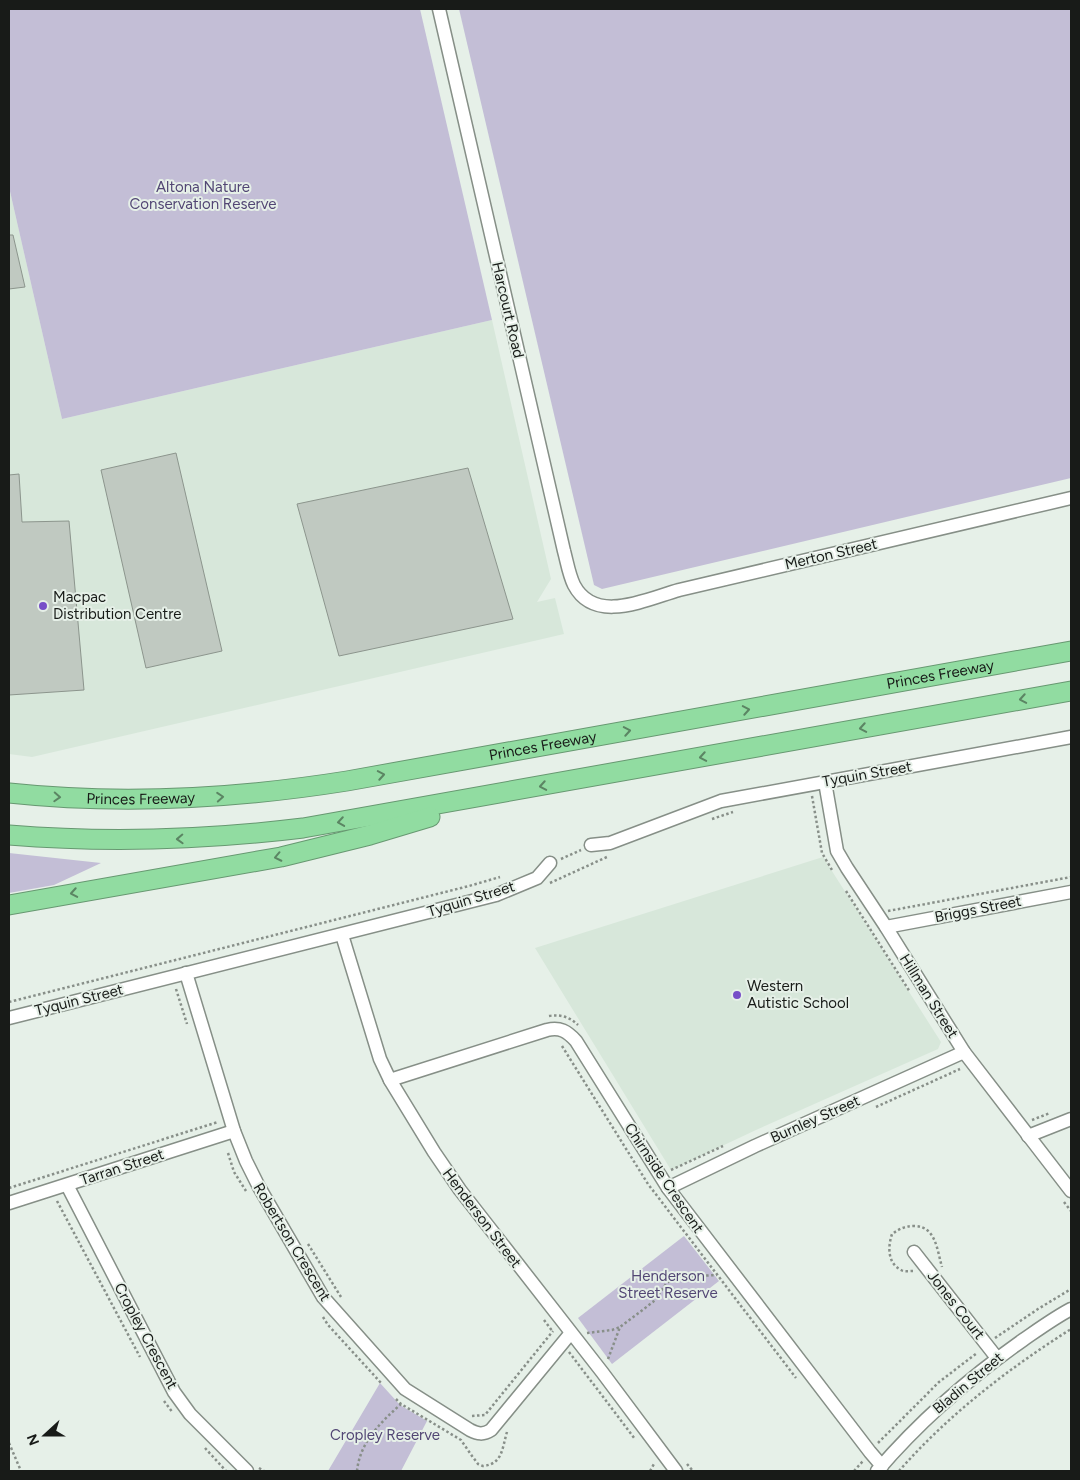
<svg xmlns="http://www.w3.org/2000/svg" width="1080" height="1480" viewBox="0 0 1080 1480" font-family="Figtree,sans-serif">
	<style>
		.built { fill: #d7e7da }
		.green { fill: #c3bed6 }
		.building { fill: #c0c9c1; stroke: #8c958d }
		.lines { fill: none; stroke-linecap: round; stroke-linejoin: round }
		.minor-casing { stroke: #868f87; stroke-width: 15 }
		.highway-casing { stroke: #679871; stroke-width: 21 }
		.path { stroke: #888f89; stroke-width: 2.5; stroke-dasharray: 2.5 2.5; stroke-linecap: butt }
		.minor { stroke: #fff; stroke-width: 12 }
		.highway { stroke: #91dca1; stroke-width: 19 }
		.oneway { stroke: #5b8563 }
		.poi-dot { fill: #774fc8; stroke: #e6f0e8; stroke-width: 2 }
		.labels { text-anchor: middle; stroke-width: 4; stroke-linejoin: round; paint-order: stroke }
		.park-label { font-size: 15px; fill: #524674; stroke: #e6f0e8 }
		.street-label { font-size: 15px; fill: #181b18; stroke: #e6f0e8 }
		.poi-label { font-size: 15px; fill: #181b18; stroke: #e6f0e8; text-anchor: start }
	</style>
	<rect width="100%" height="100%" fill="#e6f0e8"/>
	<g class="built">
		<path d="M9,187L62,419L492,320L551,579L537,602L555,598L564,634L32,757L9,754Z"/>
		<path d="M823,857L941,1042L938,1049L756,1130L671,1170L535,948Z"/>
	</g>
	<g class="green">
		<path d="M9,9H420L492,320L62,419L9,187Z"/>
		<path d="M459,9H1071V478L602,589L594,585Z"/>
		<path d="M9,853L101,863L54,885L9,893Z"/>
		<path d="M684,1236L719,1281L612,1364L578,1318Z"/>
		<path d="M380,1383L400,1405L427,1421L401,1471H328Z"/>
	</g>
	<g class="building">
		<path d="M9,235H13L25,287L9,289Z"/>
		<path d="M176,453L222,651L146,668L101,470Z"/>
		<path d="M468,468L513,619L339,656L297,504Z"/>
		<path d="M19,474L22,522L69,521L84,690L9,695V475Z"/>
	</g>
	<g class="lines">
		<defs>
			<g id="minor">
				<path d="M439,9L564,551C567,562 569,575 574,585C595,625 647,599 679,590L1071,498"/>
				<path d="M825,782L837,851L847,868L886,927L964,1052L1071,1191"/>
				<path d="M591,845L610,843L721,801L1071,737"/>
				<path d="M886,927L1071,892"/>
				<path d="M342,935L380,1059L390,1080L434,1152L460,1190L602,1372L676,1471"/>
				<path d="M186,973L234,1131L246,1161L259,1187L323,1297L405,1389L470,1430C478,1434 483,1435 491,1430L570,1334"/>
				<path d="M9,1018L496,895L537,878L550,863"/>
				<path d="M390,1080L547,1030C560,1027 567,1031 576,1041L668,1188L870,1452L882,1466"/>
				<path d="M1028,1136L1071,1119"/>
				<path d="M67,1185L174,1392L190,1414L247,1471"/>
				<path d="M668,1188L755,1146L964,1052"/>
				<path d="M9,1203L234,1131"/>
				<path d="M914,1252L997,1358"/>
				<path d="M877,1471C920,1421 969,1378 1023,1340C1039,1329 1054,1318 1071,1309"/>
			</g>
			<g id="highway">
				<path id="s1" d="M9,793C122,805 234,799 347,781L1071,651"/>
				<path d="M9,835C107,843 205,840 303,828L1071,691"/>
				<path d="M9,905L281,857L370,835L430,817"/>
			</g>
		</defs>
		<use href="#minor" class="minor-casing"/>
		<use href="#highway" class="highway-casing"/>
		<g class="path">
			<path d="M812,796L822,853L832,870"/>
			<path d="M712,819L733,812"/>
			<path d="M561,859L581,850"/>
			<path d="M550,883L609,856"/>
			<path d="M846,891L910,992"/>
			<path d="M888,911L1071,877"/>
			<path d="M176,989L187,1024"/>
			<path d="M9,1002L469,886L500,877"/>
			<path d="M549,1016C560,1014 570,1017 578,1025"/>
			<path d="M562,1046L648,1184L796,1378"/>
			<path d="M876,1107L960,1069"/>
			<path d="M1032,1120L1050,1113"/>
			<path d="M228,1153L234,1172L246,1191"/>
			<path d="M671,1170L723,1146"/>
			<path d="M9,1188L218,1122"/>
			<path d="M57,1201L140,1357"/>
			<path d="M1064,1202L1071,1211"/>
			<path d="M308,1244L341,1297"/>
			<path d="M913,1271C909,1271 904,1272 901,1270C887,1263 888,1246 892,1234C899,1229 905,1226 914,1226C936,1226 937,1250 942,1267"/>
			<path d="M323,1317L328,1325L382,1384"/>
			<path d="M544,1320L553,1332"/>
			<path d="M587,1333L612,1330L620,1327"/>
			<path d="M995,1338L1038,1309L1071,1289"/>
			<path d="M569,1352L635,1439"/>
			<path d="M608,1359L620,1327L653,1302L666,1284L672,1279L680,1277L717,1275"/>
			<path d="M396,1399L401,1404L461,1440L472,1456L478,1464L483,1466C503,1464 502,1448 507,1432"/>
			<path d="M164,1401L173,1413"/>
			<path d="M472,1416L485,1415L553,1331"/>
			<path d="M9,1443L21,1471"/>
			<path d="M878,1443L939,1382L977,1353"/>
			<path d="M205,1448L226,1471"/>
			<path d="M687,1464L693,1471"/>
			<path d="M259,1468L264,1471"/>
			<path d="M357,1471C360,1442 380,1423 401,1404"/>
			<path d="M650,1471L654,1464"/>
			<path d="M854,1471L863,1461"/>
			<path d="M899,1471C948,1415 1008,1369 1071,1329"/>
		</g>
		<use href="#minor" class="minor"/>
		<use href="#highway" class="highway"/>
	</g>
	<defs><path id="oneway-chevron" d="M-2-3.5L2.5 0L-2 3.5" fill="none" stroke-width="1.6" stroke-linecap="round" stroke-linejoin="round" transform="scale(1.25)"/></defs>
	<g class="oneway">
		<use href="#oneway-chevron" transform="translate(1023 699) rotate(170)"/>
		<use href="#oneway-chevron" transform="translate(746 710) rotate(-10)"/>
		<use href="#oneway-chevron" transform="translate(863 728) rotate(170)"/>
		<use href="#oneway-chevron" transform="translate(627 731) rotate(-10)"/>
		<use href="#oneway-chevron" transform="translate(703 757) rotate(170)"/>
		<use href="#oneway-chevron" transform="translate(381 775) rotate(-10)"/>
		<use href="#oneway-chevron" transform="translate(543 786) rotate(170)"/>
		<use href="#oneway-chevron" transform="translate(57 797) rotate(3)"/>
		<use href="#oneway-chevron" transform="translate(220 797) rotate(-4)"/>
		<use href="#oneway-chevron" transform="translate(341 822) rotate(171)"/>
		<use href="#oneway-chevron" transform="translate(180 839) rotate(178)"/>
		<use href="#oneway-chevron" transform="translate(278 857) rotate(168)"/>
		<use href="#oneway-chevron" transform="translate(74 893) rotate(170)"/>
	</g>
	<g class="poi-dot">
		<circle cx="43" cy="606" r="5"/>
		<circle cx="737" cy="995" r="5"/>
	</g>
	<g class="labels">
		<g class="park-label">
			<text x="203" y="192">Altona Nature<tspan x="203" dy="17">Conservation Reserve</tspan></text>
			<text x="668" y="1281">Henderson<tspan x="668" dy="17">Street Reserve</tspan></text>
			<text x="385" y="1440">Cropley Reserve</text>
		</g>
		<g class="street-label">
			<text transform="translate(508 310) rotate(77)" y="5">Harcourt Road</text>
			<text transform="translate(831 554) rotate(-13)" y="5">Merton Street</text>
			<text dy="5" stroke="none"><textPath href="#s1" startOffset="942">Princes Freeway</textPath></text>
			<text dy="5" stroke="none"><textPath href="#s1" startOffset="538">Princes Freeway</textPath></text>
			<text transform="translate(867 774) rotate(-10)" y="5">Tyquin Street</text>
			<text dy="5" stroke="none"><textPath href="#s1" startOffset="132">Princes Freeway</textPath></text>
			<text transform="translate(471 899) rotate(-17)" y="5">Tyquin Street</text>
			<text transform="translate(978 909) rotate(-11)" y="5">Briggs Street</text>
			<text transform="translate(929 996) rotate(58)" y="5">Hillman Street</text>
			<text transform="translate(79 1000) rotate(-14)" y="5">Tyquin Street</text>
			<text transform="translate(815 1119) rotate(-24)" y="5">Burnley Street</text>
			<text transform="translate(122 1167) rotate(-18)" y="5">Tarran Street</text>
			<text transform="translate(664 1178) rotate(56)" y="5">Chirnside Crescent</text>
			<text transform="translate(482 1218) rotate(53)" y="5">Henderson Street</text>
			<text transform="translate(292 1242) rotate(59)" y="5">Robertson Crescent</text>
			<text transform="translate(956 1305) rotate(52)" y="5">Jones Court</text>
			<text transform="translate(146 1336) rotate(62)" y="5">Cropley Crescent</text>
			<text transform="translate(968 1383) rotate(-40)" y="5">Bladin Street</text>
		</g>
		<g class="poi-label">
			<text x="53" y="602">Macpac<tspan x="53" dy="17">Distribution Centre</tspan></text>
			<text x="747" y="991">Western<tspan x="747" dy="17">Autistic School</tspan></text>
		</g>
	</g>
	<rect width="1080" height="1480" fill="none" stroke="#181b18" stroke-width="20"/>
	<g transform="translate(45 1435) rotate(249)" stroke="#e6f0e8" stroke-width="4" paint-order="stroke">
	<path d="M0-4L9 19L0 12L-9 19Z" fill="#181b18"/>
	<text y="-8" font-size="14" font-weight="bold" text-anchor="middle" fill="#181b18">N</text>
	</g>
</svg>
